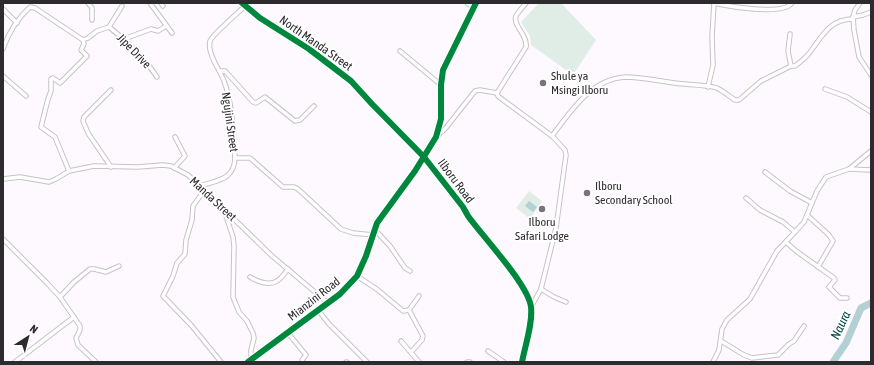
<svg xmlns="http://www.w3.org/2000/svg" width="874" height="365" viewBox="0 0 874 365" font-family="'Asap Condensed',sans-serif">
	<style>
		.green { fill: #e0ede7 }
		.water { fill: #b3d0d5 }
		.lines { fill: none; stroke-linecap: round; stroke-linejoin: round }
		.river { stroke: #b3d0d5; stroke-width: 7 }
		.minor-casing { stroke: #c6c3c6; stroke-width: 5.5 }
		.tertiary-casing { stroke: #c6c3c6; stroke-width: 6 }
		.minor { stroke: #fffeff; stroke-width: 3.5 }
		.tertiary { stroke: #fffeff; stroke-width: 4 }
		.cycleway-casing { stroke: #fff; stroke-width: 8 }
		.cycleway { stroke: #00873e; stroke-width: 6 }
		.poi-dot { fill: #777377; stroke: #fff; stroke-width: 1.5 }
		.labels { text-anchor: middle; stroke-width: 4; stroke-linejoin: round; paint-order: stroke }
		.street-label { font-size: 12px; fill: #2e2b2e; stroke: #fff }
		.poi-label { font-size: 12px; fill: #2e2b2e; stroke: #fff; text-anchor: start }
		.water-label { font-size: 13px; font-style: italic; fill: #03484e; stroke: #fff }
	</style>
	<rect width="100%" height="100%" fill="#fef9fe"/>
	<g class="green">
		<path d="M539,3H561L596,40L573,75L531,45L530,36L521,22Z"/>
		<path d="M529,191L542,201L530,219L516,208Z"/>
	</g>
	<path class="water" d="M529,201L537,207L533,212L525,206Z"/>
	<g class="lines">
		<path class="river" d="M833,362L846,343L861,308L871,303"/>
		<defs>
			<g id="minor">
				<path d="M88,3L92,8V20"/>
				<path d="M150,3L172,33"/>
				<path d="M161,3L163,6"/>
				<path d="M242,3L260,18L309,49L351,81L372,104L424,157L463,207L468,216C483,237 528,284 531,307C533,323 525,346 522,362"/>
				<path d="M467,3L473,7"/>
				<path d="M526,3C523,7 518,12 516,16C512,25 528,35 526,47L497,93L498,96L503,100L552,136L565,150L566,155L556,228L541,289L531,307"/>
				<path d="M713,3C727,6 783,16 792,3"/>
				<path d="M860,3L855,10L853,17L854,30L859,57L871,75"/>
				<path d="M3,9L17,23"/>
				<path d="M853,17L863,15L871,12"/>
				<path d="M109,27C128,42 144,57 157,77"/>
				<path d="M790,34L788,51L791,66"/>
				<path d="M124,39L151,29L158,31L166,26"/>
				<path d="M3,49C8,34 18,18 30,7L35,8L83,40L88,38L97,31L109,27L122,6"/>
				<path d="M400,51L441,85"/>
				<path d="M220,71H225L227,73L253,102L256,103L265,97L295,121L300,120L314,106"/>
				<path d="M3,76L26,96"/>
				<path d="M708,87L713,65L712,37L714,3"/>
				<path d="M825,89L847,97L871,112"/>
				<path d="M552,136C570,112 592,78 626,77C642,77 658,81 674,83C687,85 705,84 717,88C723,91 729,96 735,100H739L761,81L791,66H795C802,61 809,55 813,48C824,33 832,19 853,19"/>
				<path d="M436,137L445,129L475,91L480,90L497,93"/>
				<path d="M235,158H250L283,187H294L298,189L341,229L353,233L373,235"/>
				<path d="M111,167L88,133L83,121L84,117L111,90"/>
				<path d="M174,168L185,156L175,137"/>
				<path d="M849,169L871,170"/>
				<path d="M69,171L55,137L41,127L48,99L51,91V79L53,78L60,83L87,56L81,50L84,44L83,40"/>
				<path d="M765,172L790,191L812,203"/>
				<path d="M3,179L20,177L49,182L56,179L69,171L94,166L138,167L163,165L171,166L188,175L200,186L203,192L225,213L234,219L272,256L328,303"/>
				<path d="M200,186C218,180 234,180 235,158C233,133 233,105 224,81C220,70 207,54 210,41C213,34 238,13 245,6"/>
				<path d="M203,192L193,206L192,220L186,240L185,254L177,263L173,276L163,296L191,325L221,362"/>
				<path d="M746,198L760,210L783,222L795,232"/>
				<path d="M225,213L233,237L234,246L233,297L239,312L247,321L253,333L254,338L251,350V359"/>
				<path d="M807,215L829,235L833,241L818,267"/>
				<path d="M375,230L390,246L405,268L410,271"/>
				<path d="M3,239L47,283L60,297L80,326V330L76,338L78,345L96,362"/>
				<path d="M786,242L796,251L834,278L835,280L829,287L840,298H847"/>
				<path d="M357,276L378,290L403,311L409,310L419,296"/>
				<path d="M250,277C257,281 269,286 277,281C281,279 285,273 288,269"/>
				<path d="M541,289L554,297L566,302"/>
				<path d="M60,297L74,282L90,269H94L106,272L119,266"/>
				<path d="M318,310L329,324L367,362"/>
				<path d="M409,310L423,336L422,340L411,352"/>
				<path d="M288,333L306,355L302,360L303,362"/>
				<path d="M401,341L419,362"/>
				<path d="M721,341L744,355L752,358L778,355L789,344L794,341L804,326"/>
				<path d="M488,351L504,362"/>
				<path d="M15,362L74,317"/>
				<path d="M346,362H347"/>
				<path d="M467,362H470"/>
				<path d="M713,362L719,350L722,329L727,320L750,299L777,251L795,232L804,222L817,191L826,177L849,169L871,151"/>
			</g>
			<path id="tertiary" d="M248,362L340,294L357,276L366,256L377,223L415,171L436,137L441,119V85L443,70L476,3"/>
		</defs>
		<use href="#minor" class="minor-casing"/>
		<use href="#tertiary" class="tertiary-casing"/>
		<use href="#minor" class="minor"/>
		<use href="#tertiary" class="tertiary"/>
		<defs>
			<g id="cycleway">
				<path d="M242,3L260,18L309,49L351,81L372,104L424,157L463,207L468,216C483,237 528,284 531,307C533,323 525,346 522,362"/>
				<path d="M248,362L340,294L357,276L366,256L377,223L415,171L436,137L441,119V85L443,70L476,3"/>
			</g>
		</defs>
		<use href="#cycleway" class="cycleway-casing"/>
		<use href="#cycleway" class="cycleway"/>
	</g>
	<g class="poi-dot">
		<circle cx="543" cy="83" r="4"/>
		<circle cx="587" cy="193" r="4"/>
		<circle cx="542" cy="209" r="4"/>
	</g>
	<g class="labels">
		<g class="street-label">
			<text transform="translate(316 43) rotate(35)" y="4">North Manda Street</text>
			<text transform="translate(134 51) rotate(46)" y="4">Jipe Drive</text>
			<text transform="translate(230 122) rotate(82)" y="4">Ngujini Street</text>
			<text transform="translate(456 181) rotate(53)" y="4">Ilboru Road</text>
			<text transform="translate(213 199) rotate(43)" y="4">Manda Street</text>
			<text transform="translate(314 299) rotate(-38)" y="4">Mianzini Road</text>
		</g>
		<g class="poi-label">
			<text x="551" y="80">Shule ya<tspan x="551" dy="14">Msingi Ilboru</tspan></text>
			<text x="595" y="190">Ilboru<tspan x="595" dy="14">Secondary School</tspan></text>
			<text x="542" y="226" text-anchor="middle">Ilboru<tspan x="542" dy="14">Safari Lodge</tspan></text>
		</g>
		<g class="water-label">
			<text transform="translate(840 325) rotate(-65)" y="5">Naura</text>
		</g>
	</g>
	<rect width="874" height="365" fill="none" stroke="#2e2b2e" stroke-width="8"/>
	<g transform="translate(28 337) rotate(36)" stroke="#ffffff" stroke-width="3" paint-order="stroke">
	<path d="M0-3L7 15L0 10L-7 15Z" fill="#2e2b2e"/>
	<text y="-6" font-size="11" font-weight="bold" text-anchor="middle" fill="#2e2b2e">N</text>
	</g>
</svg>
